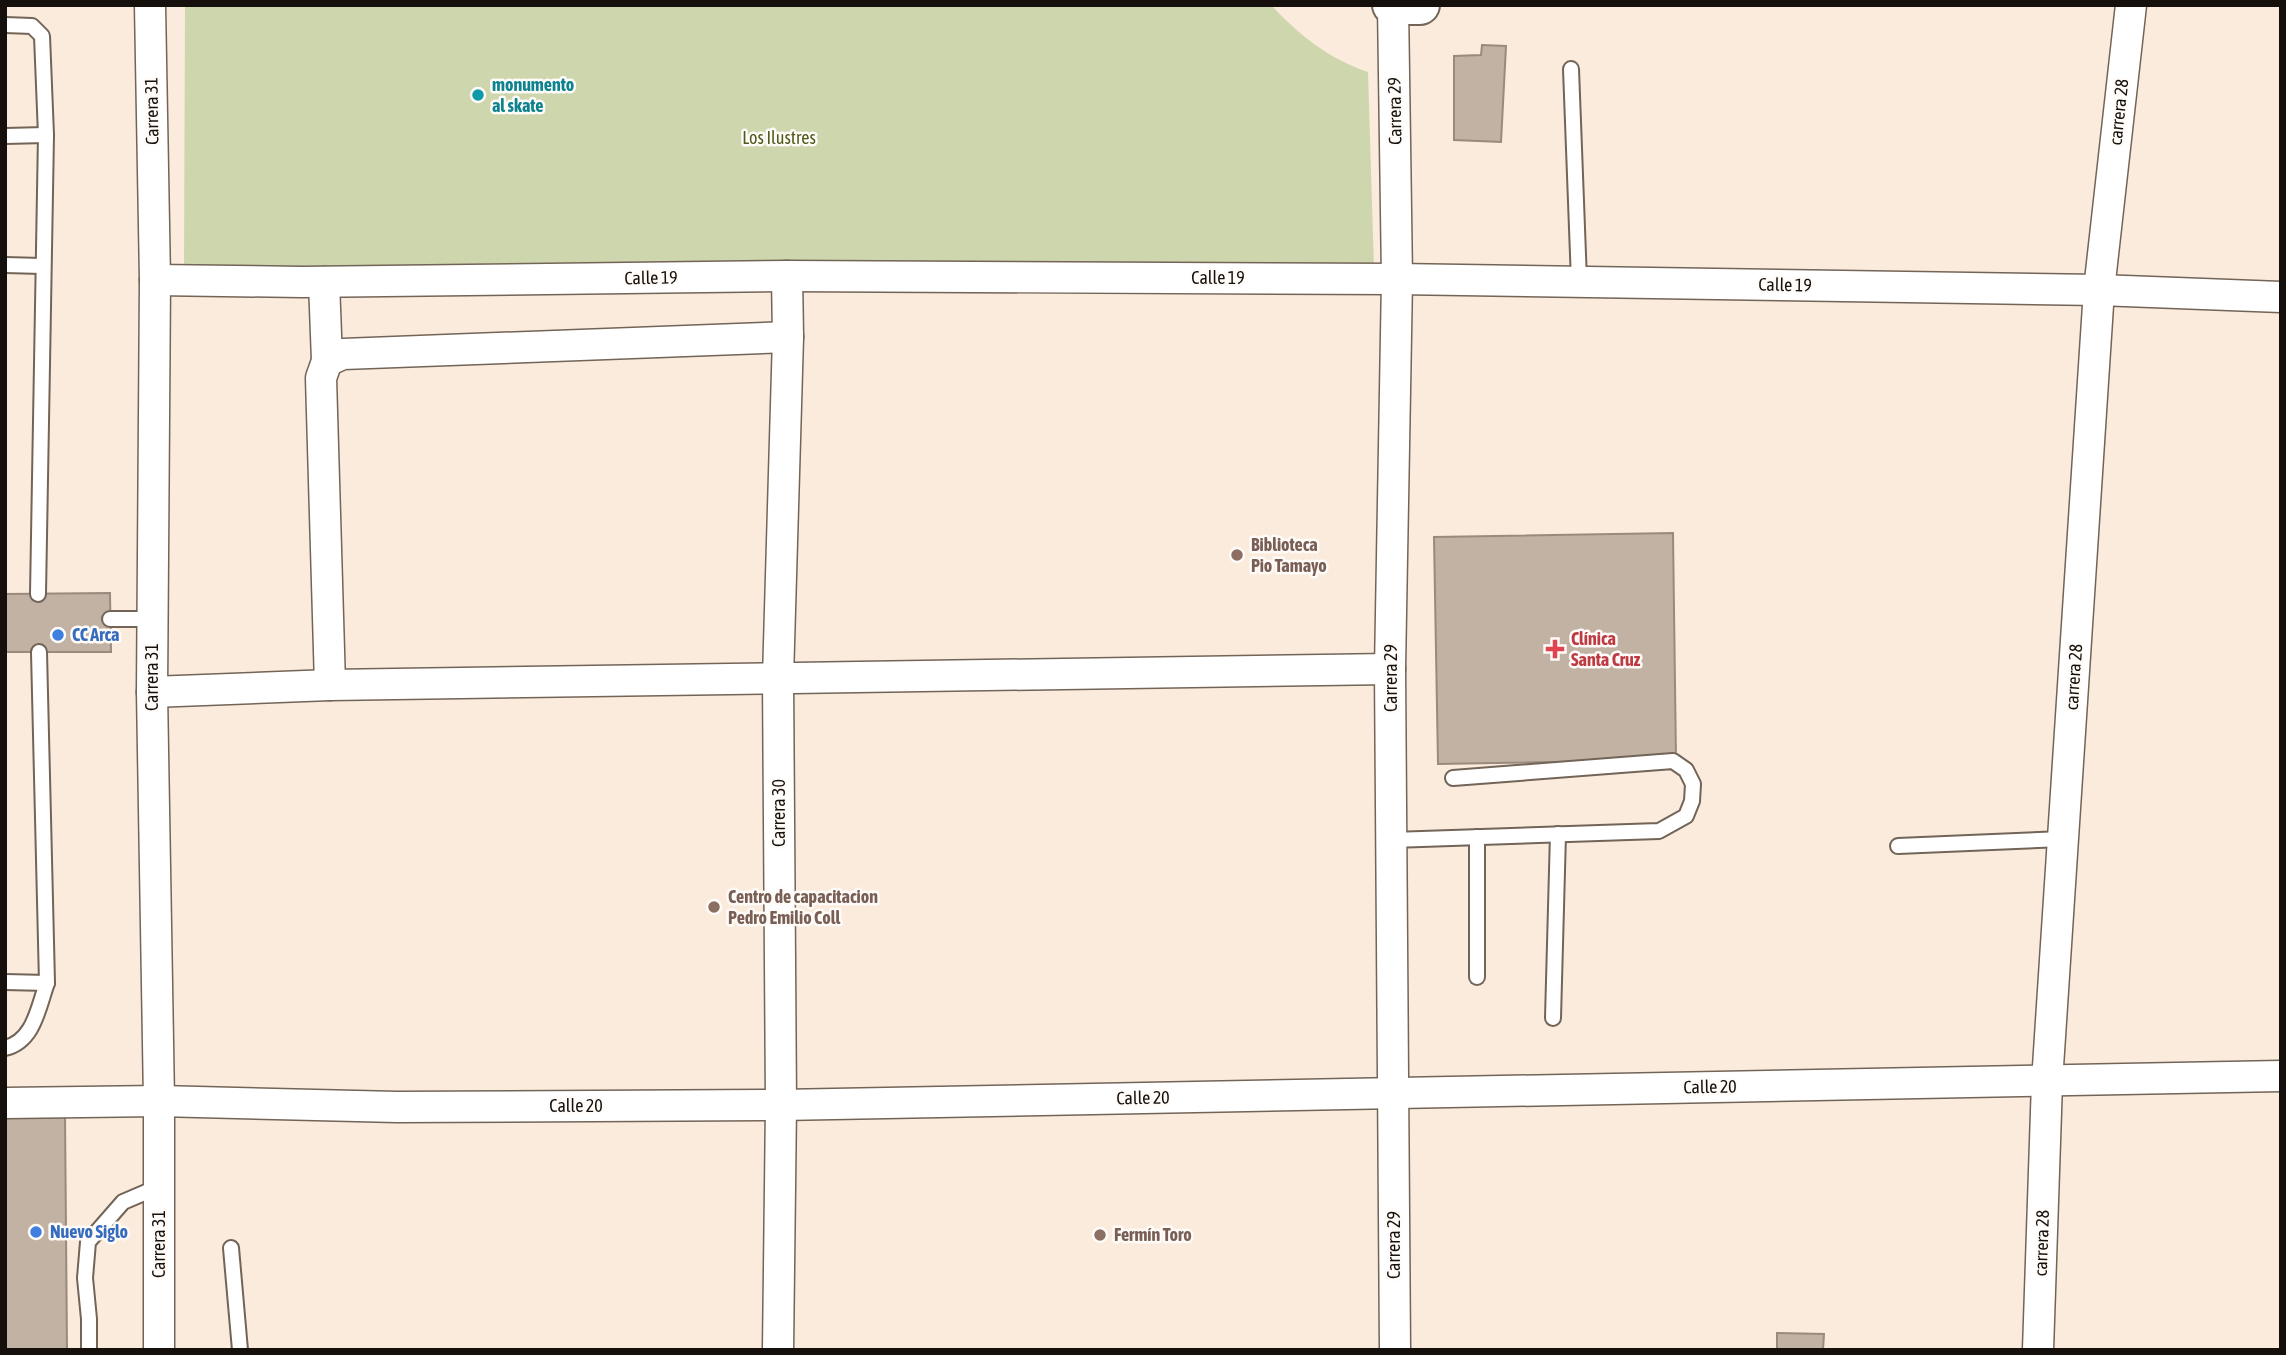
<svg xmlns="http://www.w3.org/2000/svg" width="2286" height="1355" viewBox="0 0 2286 1355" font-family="'Asap Condensed',sans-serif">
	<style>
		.green { fill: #ced6ad }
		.building { fill: #c1b2a4; stroke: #998a7d; stroke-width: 2 }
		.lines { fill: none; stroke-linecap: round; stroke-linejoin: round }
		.service-casing { stroke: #726457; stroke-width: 18 }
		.minor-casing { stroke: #726457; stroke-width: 33 }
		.secondary-casing { stroke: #726457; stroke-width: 42 }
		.service { stroke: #fff; stroke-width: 14 }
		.minor { stroke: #fff; stroke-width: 30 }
		.secondary { stroke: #fff; stroke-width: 38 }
		.culture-dot { fill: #0f9aa8; stroke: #fefbf8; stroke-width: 2.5 }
		.education-dot { fill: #8d6e63; stroke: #fefbf8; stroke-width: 2.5 }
		.shop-dot { fill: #3f7fe0; stroke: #fefbf8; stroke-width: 2.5 }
		.health-dot { fill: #e0444e; stroke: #fefbf8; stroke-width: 2.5 }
		.labels { text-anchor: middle; stroke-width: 5; stroke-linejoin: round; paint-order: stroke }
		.culture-label { font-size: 18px; font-weight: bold; fill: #0d838f; stroke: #fefbf8; text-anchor: start }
		.street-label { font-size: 18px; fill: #15100b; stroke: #fefbf8 }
		.park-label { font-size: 18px; fill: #51591b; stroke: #fefbf8 }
		.education-label { font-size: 18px; font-weight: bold; fill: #785e54; stroke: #fefbf8; text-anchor: start }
		.shop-label { font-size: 18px; font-weight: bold; fill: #366cbe; stroke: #fefbf8; text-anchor: start }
		.health-label { font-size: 18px; font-weight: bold; fill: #be3a42; stroke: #fefbf8; text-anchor: start }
	</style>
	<rect width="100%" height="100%" fill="#fbebdd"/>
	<path class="green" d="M185,5H1271C1299,35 1329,59 1368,72L1374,269L184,271Z"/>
	<g class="building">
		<path d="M1482,45L1506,46L1501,142L1454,140V56L1481,55Z"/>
		<path d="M1673,533L1676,760L1438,764L1434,537Z"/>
		<path d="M110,593L111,652H5V594Z"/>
		<path d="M65,1114L67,1350H5V1115Z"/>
		<path d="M1777,1333L1824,1334L1823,1350H1777Z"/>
	</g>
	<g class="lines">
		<defs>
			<g id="service">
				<path d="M5,25L32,26L42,36L46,135L38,594"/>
				<path d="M1571,69L1579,281"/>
				<path d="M5,136L46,135"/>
				<path d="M5,265L42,266"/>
				<path d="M110,619H152"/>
				<path d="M1392,840L1659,831L1686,816L1692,801L1693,784L1686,770L1673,761L1453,778"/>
				<path d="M1898,846L2063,839"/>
				<path d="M1477,977V837"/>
				<path d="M5,982L47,983"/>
				<path d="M1553,1018L1558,834"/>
				<path d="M5,1048C34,1041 38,1008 47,983L39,652"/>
				<path d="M231,1248L240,1350"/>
				<path d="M89,1350V1319L85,1278L88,1242L123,1202L158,1187"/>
			</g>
			<g id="minor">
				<path d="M150,5L155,280L152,692L159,1101V1350"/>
				<path d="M1393,5L1397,279L1390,669L1395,1350"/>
				<path d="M155,280L302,282L787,276L1397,279L2099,290L2281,297"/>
				<path d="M324,282L327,361L321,378L330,685"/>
				<path d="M327,361L343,354L788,337"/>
				<path d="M152,692L330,685L1390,669"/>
				<path d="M5,1103L159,1101L397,1107L781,1105L2281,1076"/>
				<path d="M778,1350L781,1105L778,678L788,337L787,276"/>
				<path d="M2038,1350L2047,1082L2099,290L2131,5"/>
			</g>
			<path id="secondary" d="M1392,5H1420"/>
		</defs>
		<use href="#service" class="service-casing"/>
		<use href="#minor" class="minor-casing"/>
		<use href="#secondary" class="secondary-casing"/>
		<use href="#service" class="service"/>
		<use href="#minor" class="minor"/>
		<use href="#secondary" class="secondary"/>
	</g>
	<circle class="culture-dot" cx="478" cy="95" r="7"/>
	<g class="education-dot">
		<circle cx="1237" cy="555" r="7"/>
		<circle cx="714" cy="907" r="7"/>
		<circle cx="1100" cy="1235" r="7"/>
	</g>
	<g class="shop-dot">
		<circle cx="58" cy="635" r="7"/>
		<circle cx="36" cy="1232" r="7"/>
	</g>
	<path class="health-dot" d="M1551.5 638.5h7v7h7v7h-7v7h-7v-7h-7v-7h7z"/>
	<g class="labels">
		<g class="culture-label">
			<text x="492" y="91">monumento<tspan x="492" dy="21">al skate</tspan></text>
		</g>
		<g class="street-label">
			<text transform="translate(152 111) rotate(-91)" y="6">Carrera 31</text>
			<text transform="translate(1395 111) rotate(-91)" y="6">Carrera 29</text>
			<text transform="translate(2119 112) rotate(-84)" y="6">carrera 28</text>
			<text transform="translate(651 278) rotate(-1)" y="6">Calle 19</text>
			<text x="1218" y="284">Calle 19</text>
			<text transform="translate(1785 285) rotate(1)" y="6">Calle 19</text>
			<text transform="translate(152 677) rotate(-90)" y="6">Carrera 31</text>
			<text transform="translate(2074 677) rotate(-86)" y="6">carrera 28</text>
			<text transform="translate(1391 678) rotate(-90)" y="6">Carrera 29</text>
			<text transform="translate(779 813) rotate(-90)" y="6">Carrera 30</text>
			<text transform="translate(1710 1087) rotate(-1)" y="6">Calle 20</text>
			<text transform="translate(1143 1098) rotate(-1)" y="6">Calle 20</text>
			<text x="576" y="1112">Calle 20</text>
			<text transform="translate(2042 1243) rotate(-88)" y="6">carrera 28</text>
			<text transform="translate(159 1244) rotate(-90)" y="6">Carrera 31</text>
			<text transform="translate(1394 1245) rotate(-90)" y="6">Carrera 29</text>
		</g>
		<g class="park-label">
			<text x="779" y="144">Los Ilustres</text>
		</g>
		<g class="education-label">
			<text x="1251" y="551">Biblioteca<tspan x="1251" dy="21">Pio Tamayo</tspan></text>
			<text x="728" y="903">Centro de capacitacion<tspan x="728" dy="21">Pedro Emilio Coll</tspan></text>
			<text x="1114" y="1241">Fermín Toro</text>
		</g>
		<g class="shop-label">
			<text x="72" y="641">CC Arca</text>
			<text x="50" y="1238">Nuevo Siglo</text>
		</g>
		<g class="health-label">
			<text x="1571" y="645">Clínica<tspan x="1571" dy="21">Santa Cruz</tspan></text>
		</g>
	</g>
	<rect width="2286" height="1355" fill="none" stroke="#15100b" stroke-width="14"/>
</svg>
